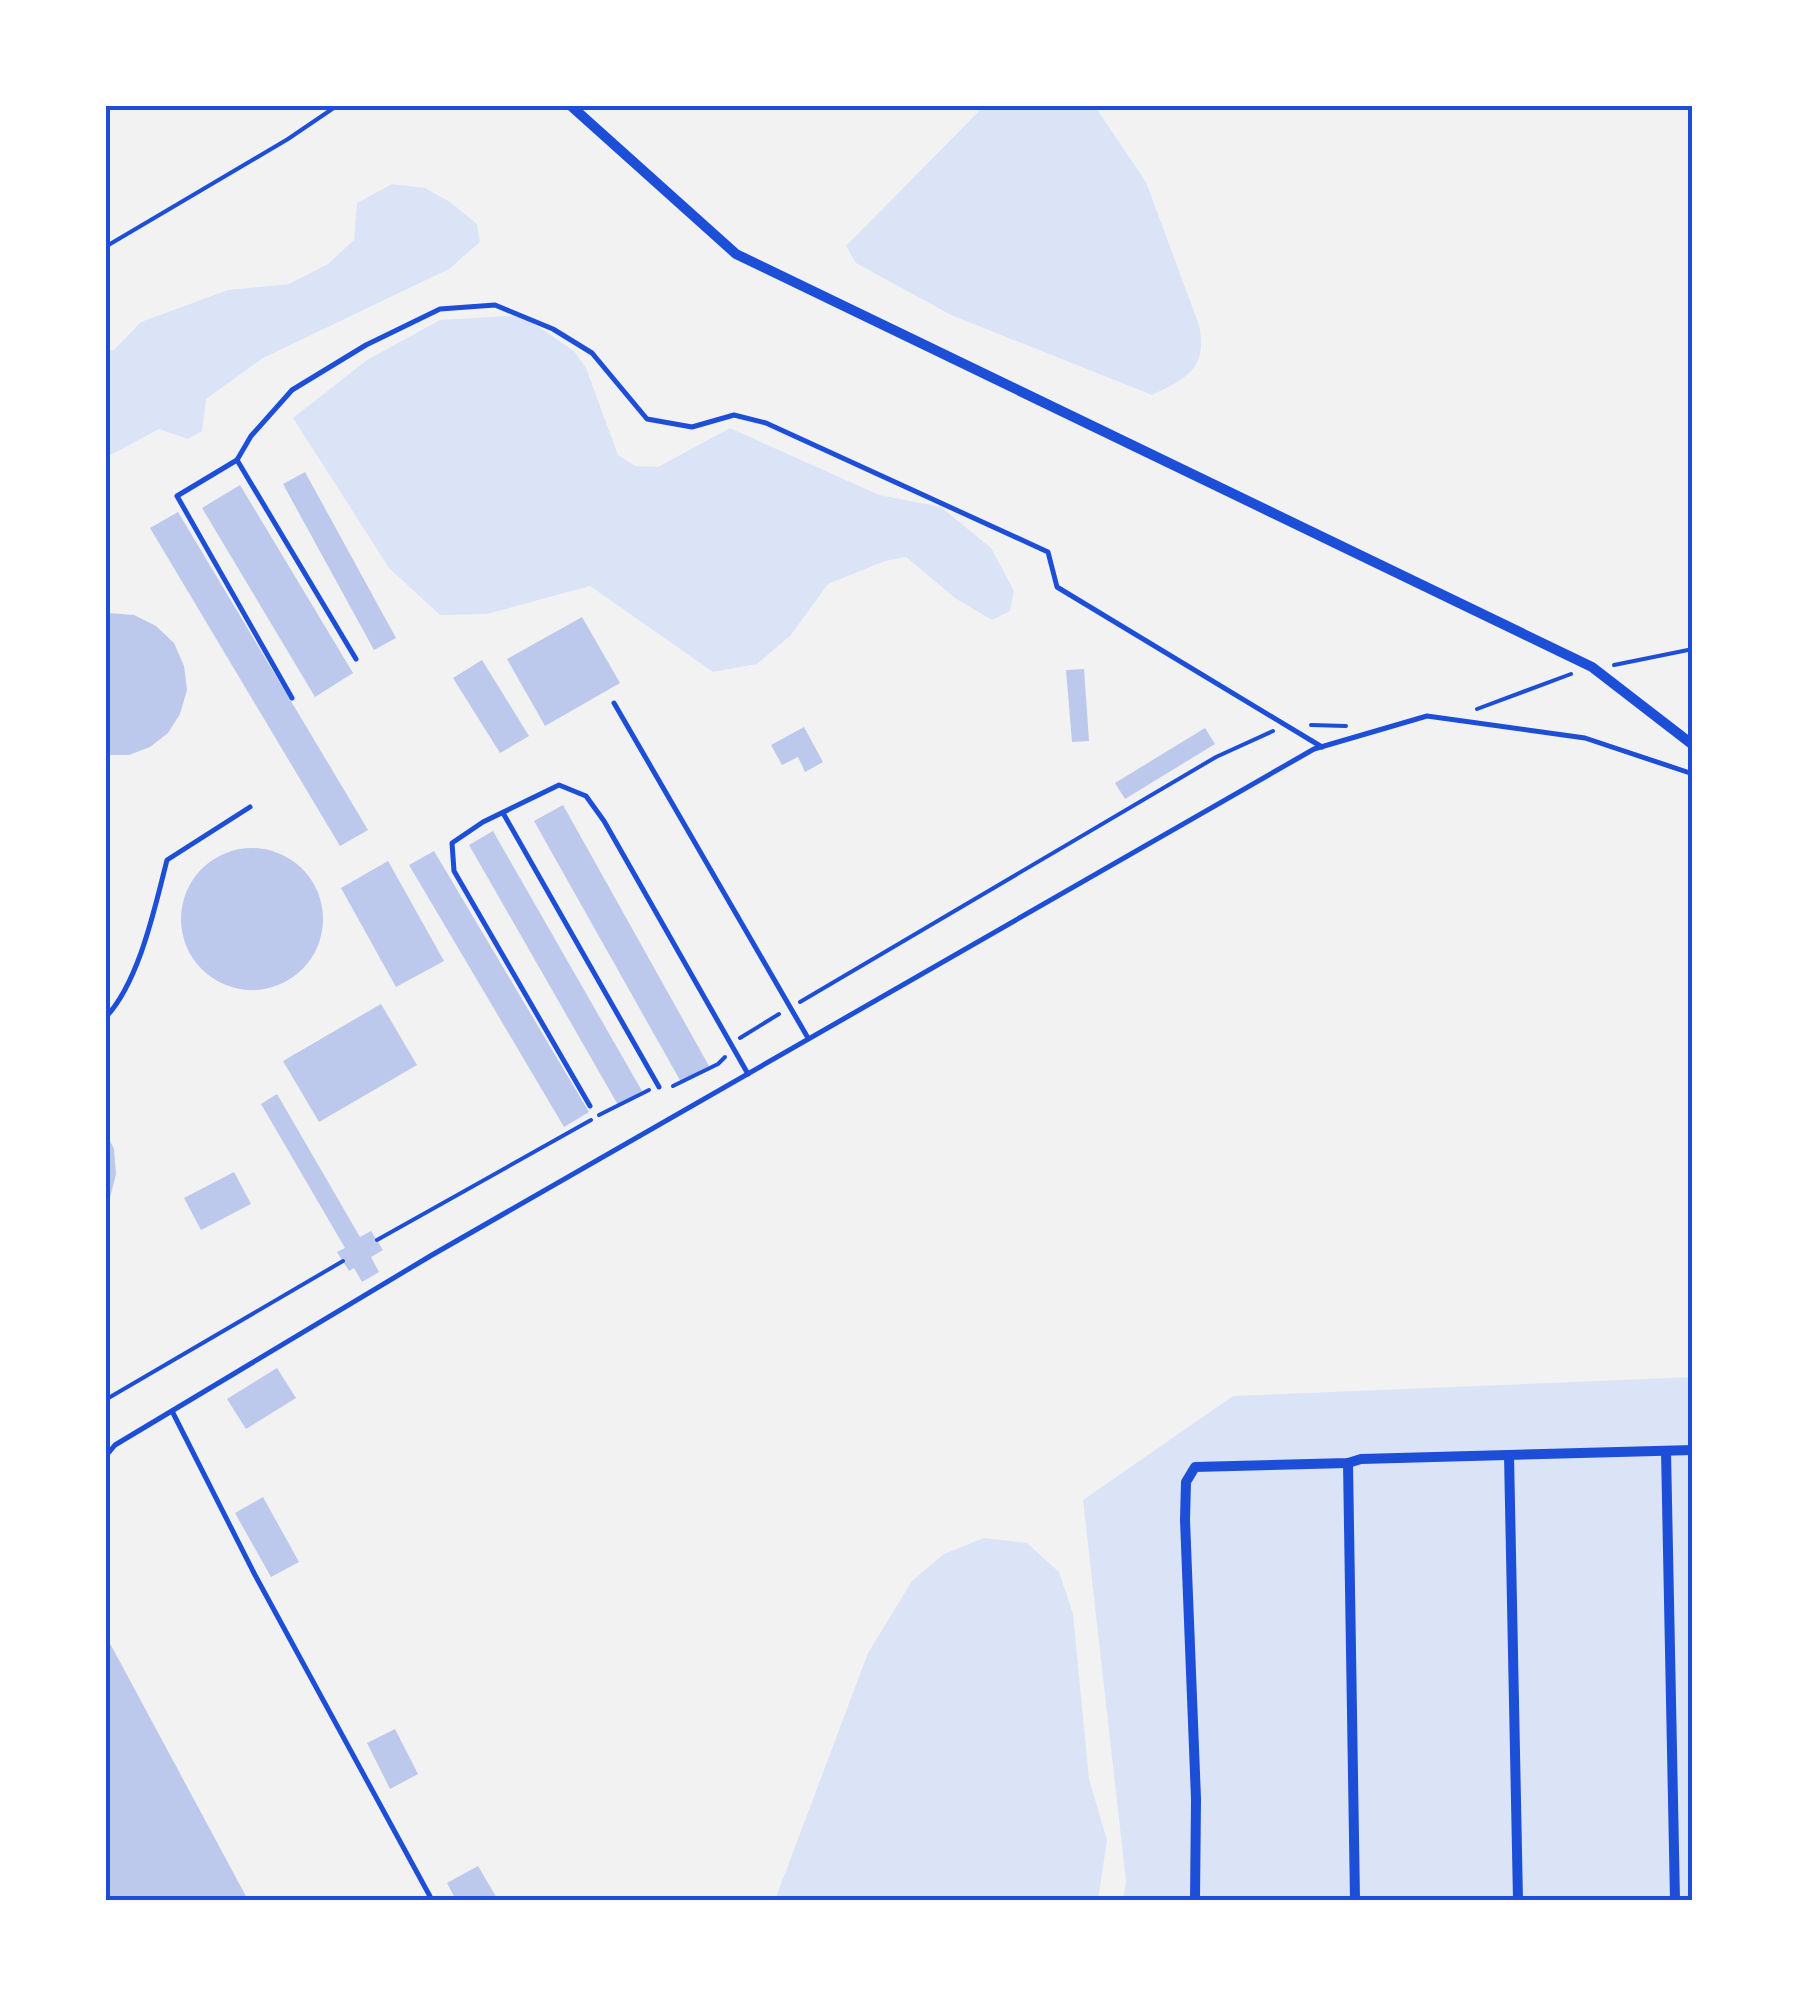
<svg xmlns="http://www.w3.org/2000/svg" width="1798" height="2005" viewBox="0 0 1798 2005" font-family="'Fira Sans',sans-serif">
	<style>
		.green { fill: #dbe4f7 }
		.building { fill: #bdc9ec }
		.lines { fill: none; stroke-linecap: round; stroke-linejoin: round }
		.path { stroke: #1d4ed8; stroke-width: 4 }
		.service { stroke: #1d4ed8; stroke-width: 5 }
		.minor { stroke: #1d4ed8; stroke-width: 10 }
		.neatline { fill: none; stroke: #1d4ed8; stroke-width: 4 }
	</style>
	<rect width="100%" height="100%" fill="#f2f2f2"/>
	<g class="green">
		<path d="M985,105H1094L1146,182L1199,325C1208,368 1188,378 1152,395L951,315L856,263L846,246Z"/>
		<path d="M392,184L425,188L450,202L477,224L480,242L449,269L263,358L206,399L202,431L188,439L159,429L105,458V351L114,350L141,322L228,290L289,284L328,264L354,240L357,203Z"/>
		<path d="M521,315L574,351L586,368L618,455L635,466L658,467L730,428L879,495L941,507L991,548L1014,591L1010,611L992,620L955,598L906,557L885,561L828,584L790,636L757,664L713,672L590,586L487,614L440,615L389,568L293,418L367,360L440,320Z"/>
		<path d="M1693,1377V1900H1123L1126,1881L1083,1500L1233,1396Z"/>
		<path d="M984,1538L1027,1543L1059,1572L1073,1614L1089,1779L1107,1840L1098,1900H775L868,1653L912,1581L944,1554Z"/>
	</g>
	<g class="building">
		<path d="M305,472L396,638L374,650L283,484Z"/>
		<path d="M240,485L353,673L315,697L202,508Z"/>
		<path d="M178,512L368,830L340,846L150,528Z"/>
		<path d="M109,613L134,615L156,626L174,643L184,666L187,690L180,714L168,733L150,747L129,755H105V614Z"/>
		<path d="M582,617L620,683L545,726L507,659Z"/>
		<path d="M482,660L529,736L500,753L453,678Z"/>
		<path d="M1084,669L1089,741L1072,742L1066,670Z"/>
		<path d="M804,727L823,762L805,772L798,757L782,765L771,745Z"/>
		<path d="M1205,728L1215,744L1125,799L1115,783Z"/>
		<path d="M563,805L709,1066L681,1082L534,821Z"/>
		<path d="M493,831L642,1091L618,1105L469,845Z"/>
		<circle cx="252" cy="919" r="71"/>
		<path d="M434,851L589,1112L564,1127L409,865Z"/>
		<path d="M388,861L444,961L396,987L341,888Z"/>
		<path d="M381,1004L417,1065L319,1122L283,1061Z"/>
		<path d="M277,1094L360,1237L371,1231L383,1250L371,1257L379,1272L362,1282L354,1268L349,1271L337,1252L345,1248L261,1104Z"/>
		<path d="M105,1131L114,1149L116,1174L110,1198L105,1205Z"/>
		<path d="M234,1172L251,1204L201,1230L184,1198Z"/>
		<path d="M277,1368L296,1398L246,1429L227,1399Z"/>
		<path d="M263,1497L299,1562L271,1577L235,1513Z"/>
		<path d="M105,1634L248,1900H105Z"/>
		<path d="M395,1729L418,1774L390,1789L367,1743Z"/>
		<path d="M478,1866L498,1900H456L447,1883Z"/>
	</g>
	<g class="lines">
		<g class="path">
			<path d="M105,247L288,139L338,105"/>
			<path d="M1614,665L1693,649"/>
			<path d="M1477,709L1571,674"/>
			<path d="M1311,725L1346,726"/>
			<path d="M800,1002L1216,757L1273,731"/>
			<path d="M740,1038L779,1014"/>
			<path d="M673,1086L718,1064L725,1057"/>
			<path d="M599,1115L649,1090"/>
			<path d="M377,1240L591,1120"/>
			<path d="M105,1400L343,1261"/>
		</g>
		<g class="service">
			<path d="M237,460L177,496L292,698"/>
			<path d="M356,659L237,460L251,436L292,390L366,345L440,309L495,305L553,329L592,353L647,419L692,427L734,415L766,423L1048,552L1057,587L1322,747"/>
			<path d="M614,703L808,1038"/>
			<path d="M503,813L659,1087"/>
			<path d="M105,1018C139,983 155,907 167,860L250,807"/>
			<path d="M590,1106L454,871L452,843L483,822L559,785L586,796L604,821L748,1074"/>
			<path d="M172,1411L255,1575L432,1900"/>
			<path d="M105,1457L115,1445L432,1255L1314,749L1427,716L1585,738L1693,774"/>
		</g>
		<g class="minor">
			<path d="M570,105L736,254L1592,667L1693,745"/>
			<path d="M1666,1451L1675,1900"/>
			<path d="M1509,1455L1518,1900"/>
			<path d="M1348,1463L1355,1900"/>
			<path d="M1195,1900L1196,1799L1185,1520L1186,1482L1195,1467L1348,1463L1361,1459L1693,1450"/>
		</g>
	</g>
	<rect width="1798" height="2005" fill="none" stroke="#ffffff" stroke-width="215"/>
	<rect x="108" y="108" width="1582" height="1790" class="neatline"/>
</svg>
